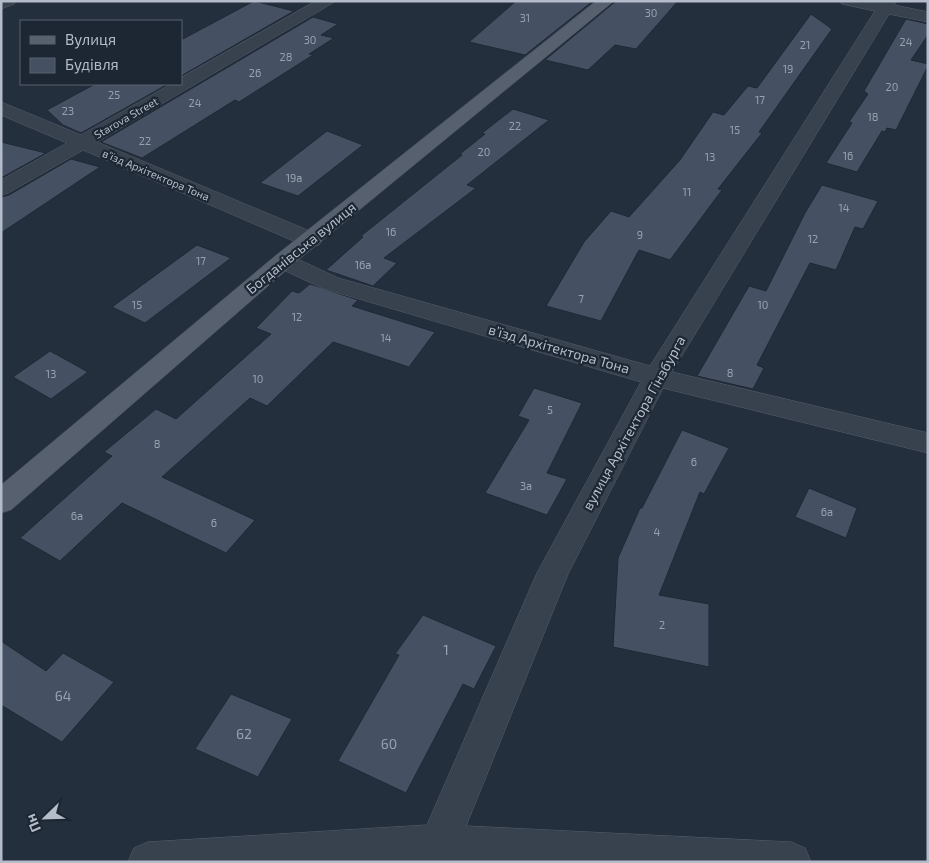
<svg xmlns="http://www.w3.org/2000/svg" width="929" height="863" viewBox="0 0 929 863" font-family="'Exo 2',sans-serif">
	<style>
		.building { fill: #455162; stroke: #1f2835 }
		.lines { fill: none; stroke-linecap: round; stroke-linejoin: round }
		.minor-casing { stroke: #565f6c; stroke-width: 1 }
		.primary-casing { stroke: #414a57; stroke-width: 1 }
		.minor { fill: #38414e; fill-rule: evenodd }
		.primary { fill: #56606e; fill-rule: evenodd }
		.labels { text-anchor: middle; stroke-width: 4.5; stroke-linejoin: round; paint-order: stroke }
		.number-label { font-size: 11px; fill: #98a1af }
		.far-street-label { font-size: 11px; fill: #b4bcc9; stroke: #1d2633 }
		.street-label { font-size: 14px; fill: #b4bcc9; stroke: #1d2633 }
		.near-number-label { font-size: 14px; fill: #98a1af }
	</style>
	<rect width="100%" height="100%" fill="#242f3e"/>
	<g class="building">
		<path d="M254,1L294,11L181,76V40Z"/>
		<path d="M516,1H593L525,55L469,42Z"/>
		<path d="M616,1H678L636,49L615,45L588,70L545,60Z"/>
		<path d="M811,14L832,29L759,132L762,133L718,189L722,190L670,260L639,250L601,321L546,306L584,242L611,211L629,217L680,160L713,112L724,115L748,86L757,88Z"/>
		<path d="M313,17L338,24L321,35L334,38L309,54L313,55L239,102L235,100L142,158L101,142Z"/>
		<path d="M906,19L928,24V35L911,60L928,64V66L896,130L887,128L885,132L882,131L857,172L826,163L852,123L849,122L868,94L864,91Z"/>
		<path d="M95,84H168L81,133L63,125L47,110Z"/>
		<path d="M513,109L549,120L467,185L476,188L384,258L397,263L373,286L326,270L363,237L361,236L462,155L460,154L485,134L482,133Z"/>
		<path d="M327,131L363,145L298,196L260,183Z"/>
		<path d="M1,142L46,153L1,178Z"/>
		<path d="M71,159L100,167L1,233V197L9,195Z"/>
		<path d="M822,185L878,201L863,229L855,227L836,270L810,263L757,365L764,368L753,389L697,376L749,286L766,291L805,213Z"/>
		<path d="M197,245L231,258L145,323L112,307Z"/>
		<path d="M310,284L358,300L352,306L435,332L409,367L333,342L267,406L250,398L162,477L255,520L226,553L122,503L60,561L20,538L112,456L104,452L156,409L176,419L271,334L256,328L292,291L299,293Z"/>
		<path d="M50,351L88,372L51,399L13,377Z"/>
		<path d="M534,388L582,403L547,473L567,479L547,515L485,493L529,420L518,416Z"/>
		<path d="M682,430L729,448L704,494L700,492L659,595L709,604V667L613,647L618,558L640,508H642Z"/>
		<path d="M809,488L857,508L846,538L795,517Z"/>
		<path d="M423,615L496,646L474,689L463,684L406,793L338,761L399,655L395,654Z"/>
		<path d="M1,641L46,671L63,653L114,682L62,742L1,705Z"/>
		<path d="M231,694L292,719L258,777L195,749Z"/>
	</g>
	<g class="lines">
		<defs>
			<g id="minor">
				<path d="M1,1H16L14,4L1,9Z"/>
				<path d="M316,1H336L97,142L319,235L322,240L319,245L311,247L303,245L83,150L8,193L1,195V180L67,143L1,115V102L81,135L171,84H181V78Z"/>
				<path d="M840,1H897L894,5L928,12V22L889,14L672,372L928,433V453L663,388L568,574L466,826L791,842L805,848L811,862H128L134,848L148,842L427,825L537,573L641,382L322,288L275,266L272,261L275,256L283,254L291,256L338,278L650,366L875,11L842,4Z"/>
			</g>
			<path id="primary" d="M596,1H614L291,266L11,510L1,513V485L275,256Z"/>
		</defs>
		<use href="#minor" class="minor-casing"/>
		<use href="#primary" class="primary-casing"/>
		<use href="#minor" class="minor"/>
		<use href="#primary" class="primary"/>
	</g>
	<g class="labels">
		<g class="number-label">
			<text x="651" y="17">30</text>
			<text x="525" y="22">31</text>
			<text x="310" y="44">30</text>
			<text x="906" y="46">24</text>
			<text x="805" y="49">21</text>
			<text x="286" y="61">28</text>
			<text x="788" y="73">19</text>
			<text x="255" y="77">26</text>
			<text x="892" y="91">20</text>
			<text x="114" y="99">25</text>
			<text x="760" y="104">17</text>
			<text x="195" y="107">24</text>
			<text x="68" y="115">23</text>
			<text x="873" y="121">18</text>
			<text x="515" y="130">22</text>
			<text x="735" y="134">15</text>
			<text x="145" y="145">22</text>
			<text x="484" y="156">20</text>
			<text x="848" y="160">16</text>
			<text x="710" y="161">13</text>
			<text x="294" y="182">19а</text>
			<text x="687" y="196">11</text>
			<text x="844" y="212">14</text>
			<text x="391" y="236">16</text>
			<text x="640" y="239">9</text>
			<text x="813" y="243">12</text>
			<text x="201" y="265">17</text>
			<text x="363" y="269">16а</text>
			<text x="581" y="303">7</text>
			<text x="137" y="309">15</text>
			<text x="763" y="309">10</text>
			<text x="297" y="321">12</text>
			<text x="386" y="342">14</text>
			<text x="730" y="377">8</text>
			<text x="51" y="378">13</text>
			<text x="258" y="383">10</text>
			<text x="550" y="414">5</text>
			<text x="157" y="448">8</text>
			<text x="694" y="466">6</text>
			<text x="526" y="490">3а</text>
			<text x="827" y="516">6а</text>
			<text x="77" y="520">6а</text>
			<text x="214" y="527">6</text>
			<text x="657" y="536">4</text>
			<text x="662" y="629">2</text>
		</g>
		<g class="far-street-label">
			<text transform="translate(126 118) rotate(-30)" y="4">Starova Street</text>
			<text transform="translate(156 175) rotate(23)" y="4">в’їзд Архітектора Тона</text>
		</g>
		<g class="street-label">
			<text transform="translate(301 248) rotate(-39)" y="5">Богданівська вулиця</text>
			<text transform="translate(559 349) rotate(16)" y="5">в’їзд Архітектора Тона</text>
			<text transform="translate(634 423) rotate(-61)" y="5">вулиця Архітектора Гінзбурга</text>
		</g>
		<g class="near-number-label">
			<text x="446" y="655">1</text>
			<text x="63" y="701">64</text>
			<text x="244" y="739">62</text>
			<text x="389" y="749">60</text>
		</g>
	</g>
	<rect width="929" height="863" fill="none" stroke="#b4bcc9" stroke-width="5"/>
	<rect x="20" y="20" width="162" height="65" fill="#1d2633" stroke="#59626f"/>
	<rect x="30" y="36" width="25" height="8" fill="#56606e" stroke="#59626f"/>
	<text x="65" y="45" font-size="15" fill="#b4bcc9">Вулиця</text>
	<rect x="30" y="58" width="25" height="15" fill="#455162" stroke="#59626f"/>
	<text x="65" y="70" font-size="15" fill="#b4bcc9">Будівля</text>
	<g transform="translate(45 818) rotate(247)" stroke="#1d2633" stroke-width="4" paint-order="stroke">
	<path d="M0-4L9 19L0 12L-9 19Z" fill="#b4bcc9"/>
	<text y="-8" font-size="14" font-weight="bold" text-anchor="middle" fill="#b4bcc9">Пн</text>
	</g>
</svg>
